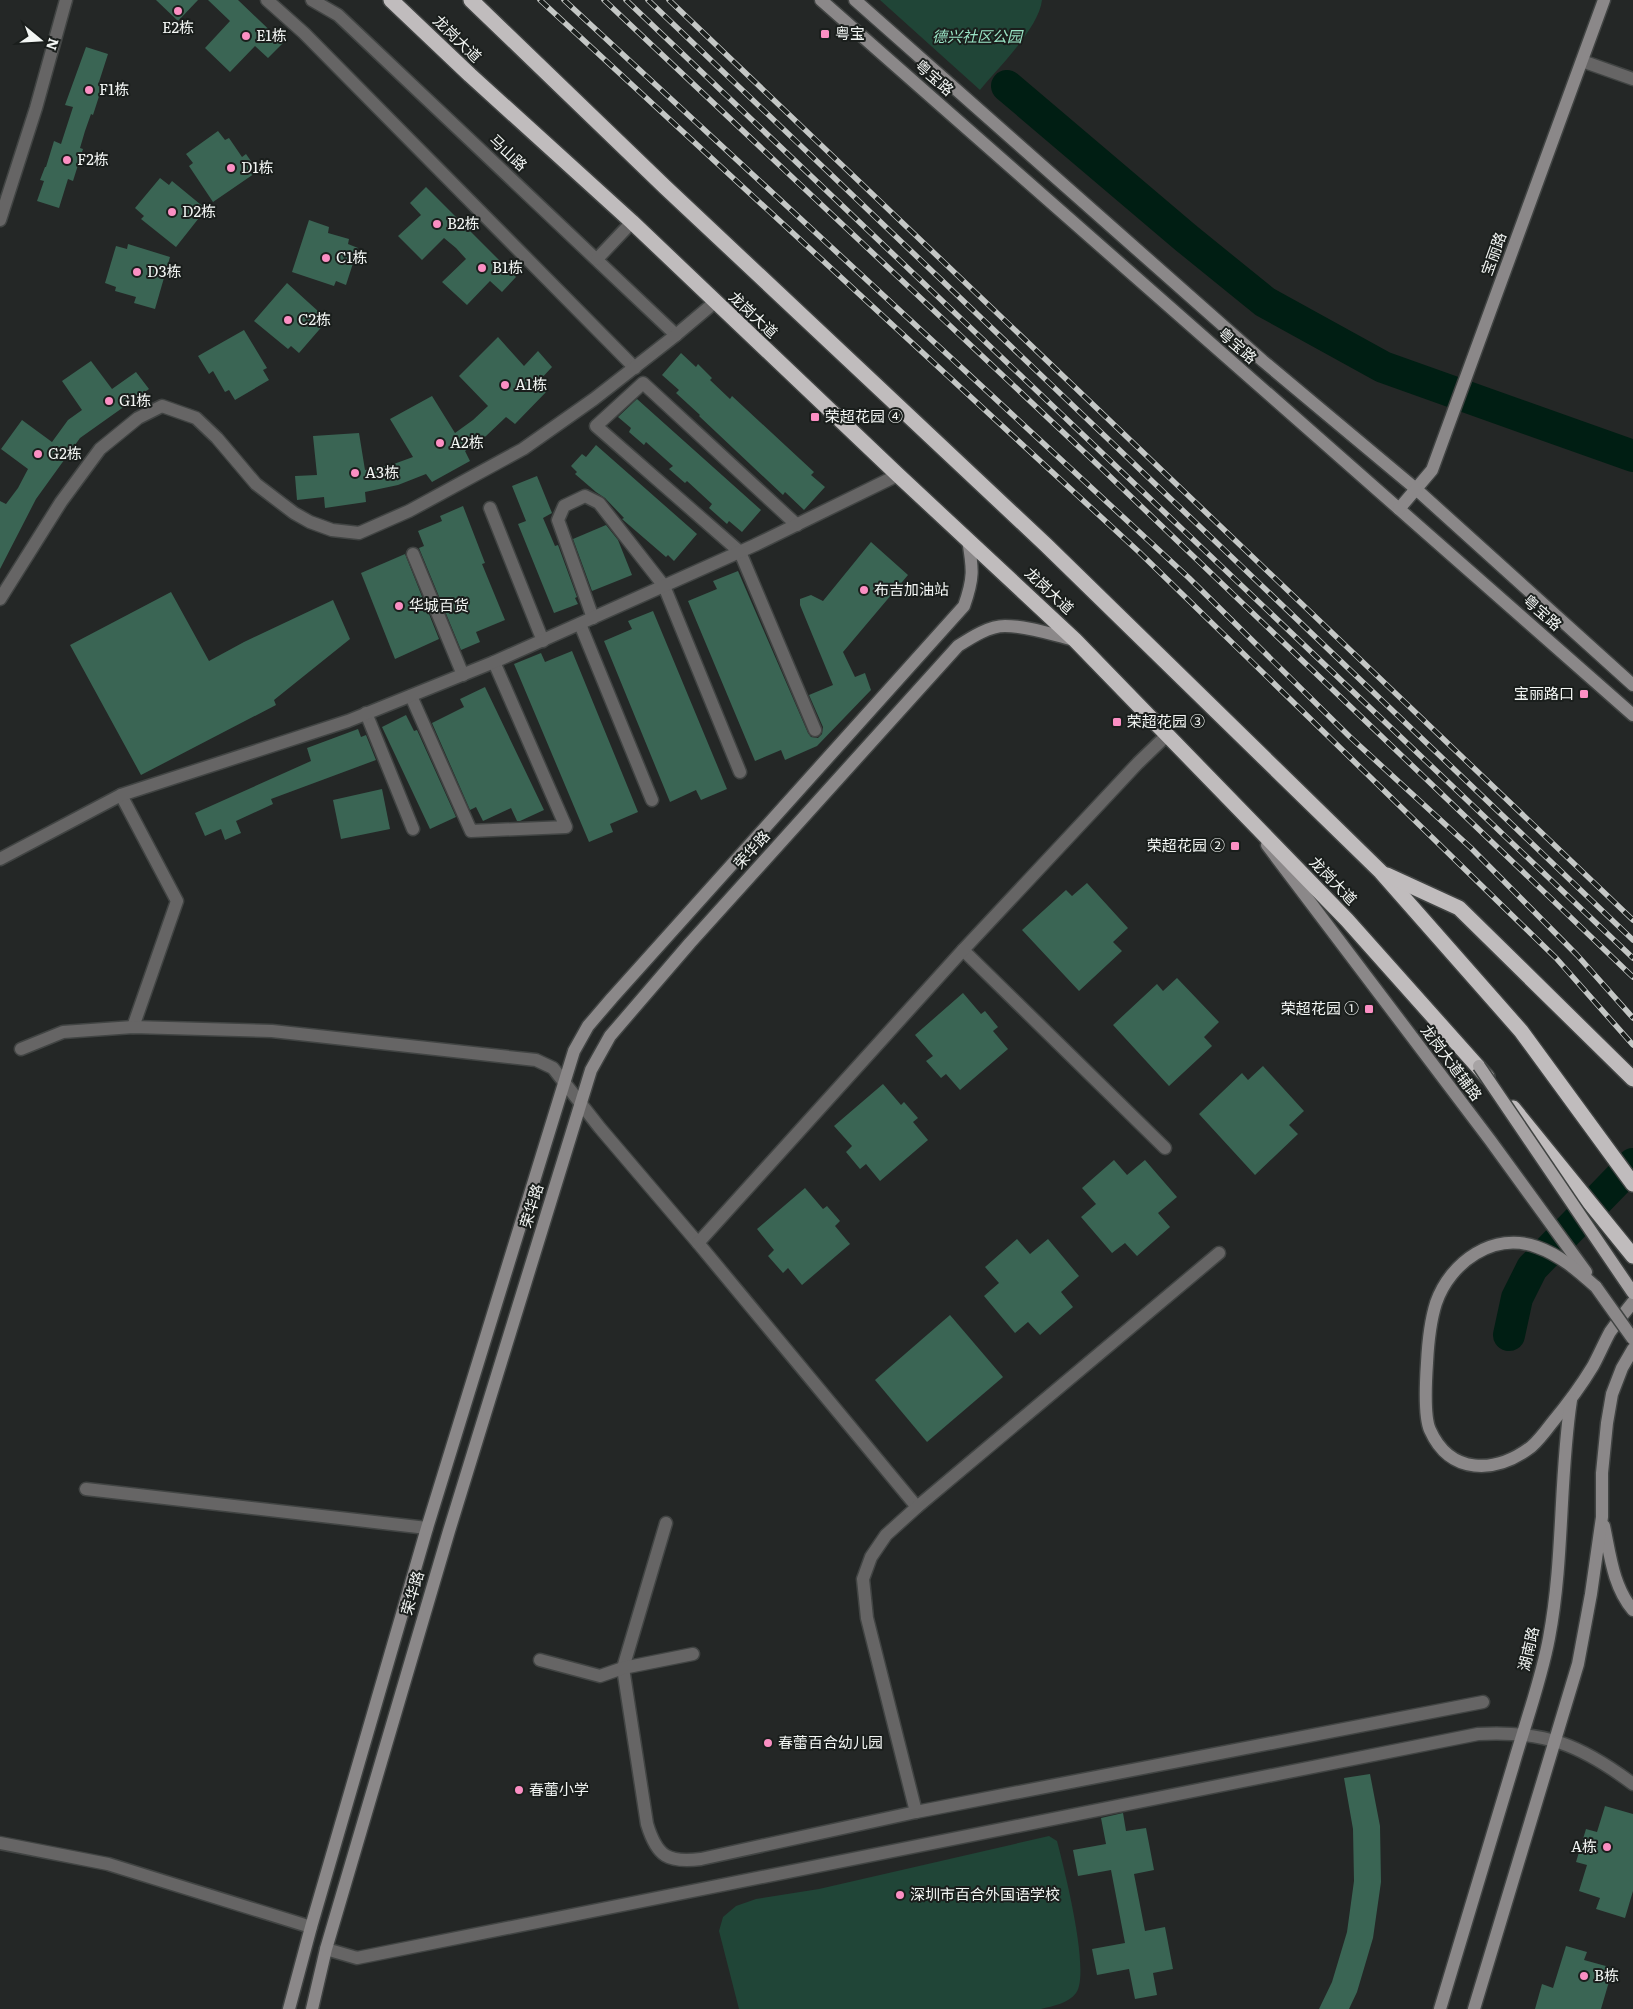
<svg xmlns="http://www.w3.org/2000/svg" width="1633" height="2009" viewBox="0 0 1633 2009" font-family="Literata,'Noto Sans SC',serif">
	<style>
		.green { fill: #204537 }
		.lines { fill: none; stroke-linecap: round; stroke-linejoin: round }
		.river { stroke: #001e13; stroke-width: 32 }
		.building { fill: #3a6554 }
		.street-casing { stroke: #414443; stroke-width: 15 }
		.secondary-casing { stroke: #414443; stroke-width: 15 }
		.highway-casing { stroke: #414443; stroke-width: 18 }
		.street { stroke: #666565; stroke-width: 12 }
		.secondary { stroke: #8b8889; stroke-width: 12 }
		.highway { stroke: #c0bcbd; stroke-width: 15 }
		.rail-casing { stroke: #c4c7c5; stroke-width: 5.5 }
		.rail { stroke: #1a1e1c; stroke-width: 4; stroke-dasharray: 11; stroke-linecap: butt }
		.secondary-bridge-casing { stroke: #414443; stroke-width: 15; stroke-linecap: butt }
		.primary-bridge-casing { stroke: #414443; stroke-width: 15; stroke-linecap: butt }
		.secondary-bridge { stroke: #8b8889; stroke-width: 12 }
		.primary-bridge { stroke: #a7a3a4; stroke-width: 12 }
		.poi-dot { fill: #fb8fc3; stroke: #1a1e1c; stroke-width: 2 }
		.labels { text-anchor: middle; stroke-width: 4; stroke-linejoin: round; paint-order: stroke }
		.poi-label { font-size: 15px; fill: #f3f6f4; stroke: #1a1e1c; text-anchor: start }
		.park-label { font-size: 15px; font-style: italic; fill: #99e3c4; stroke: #1a1e1c }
		.street-label { font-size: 15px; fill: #f3f6f4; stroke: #1a1e1c }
	</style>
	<rect width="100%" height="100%" fill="#242726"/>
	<g class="green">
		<path d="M880,0H1042C1039,28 998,68 980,90Z"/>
		<path d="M1049,1836L1057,1841C1064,1868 1091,1973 1076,1993C1069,2003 1053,2006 1041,2009H739L719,1931L723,1917L736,1906L756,1899L819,1889Z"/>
	</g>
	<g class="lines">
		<g class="river">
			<path d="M1007,86L1186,238L1265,302L1383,367L1633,456"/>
			<path d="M1509,1335L1517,1298L1532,1268L1633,1164"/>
		</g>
	</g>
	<g class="building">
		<path d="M156,0H198L178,21Z"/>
		<path d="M208,0H238L283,43L268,58L255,46L230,72L205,48L230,21Z"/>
		<path d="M86,47L108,54L99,82L103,84L93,115L91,114L85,131L80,148L83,149L73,181L68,179L59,208L37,201L44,181L40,180L45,167H46L54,141L61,144L73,107L65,105Z"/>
		<path d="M218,131L225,140L229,138L242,157L246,154L258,171L213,202L189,166L193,163L186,154Z"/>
		<path d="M160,178L169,185L172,181L206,209L176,247L141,219L144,216L135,208Z"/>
		<path d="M426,187L516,277L502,292L490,281L467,305L442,282L466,259L456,248L444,238L422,260L398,236L421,215L410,203Z"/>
		<path d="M309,220L329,227L328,233L349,239L348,244L358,248L346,285L336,281L334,286L292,272Z"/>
		<path d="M128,244L170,257L155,309L134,303L136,297L115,291L116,287L105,283L116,246L127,249Z"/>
		<path d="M287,283L319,312L316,316L325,323L299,353L291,346L288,349L254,321Z"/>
		<path d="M244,330L267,368L263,370L269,380L235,400L229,390L225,392L213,371L209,374L198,356Z"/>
		<path d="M498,337L524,366L538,351L552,367L539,381L548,390L515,424L506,417L486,436L465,451L470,461L432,482L426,474L398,485L365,492L366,502L325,508L324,497L297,500L295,476L317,475L313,436L359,433L365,470L391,465L413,457L390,419L432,396L455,433L473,420L488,406L459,376Z"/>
		<path d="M681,353L696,367L698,364L712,378L710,380L730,399L732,396L814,472L811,475L825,487L804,510L785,492L783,495L699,416L700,415L676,393L679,390L662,375Z"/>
		<path d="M91,361L112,389L136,372L149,389L80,438L36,499L0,569V501L6,504L18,488L28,469L1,449L22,420L52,442L68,420L82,410L62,381Z"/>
		<path d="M637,399L761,510L742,532L729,521L727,524L709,508L712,504L687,481L685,483L669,469L673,466L646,442L644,445L629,432L631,428L618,417Z"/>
		<path d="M596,445L697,534L674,561L668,555L666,557L622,519L624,518L605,498L596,492L575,474L577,472L571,466L582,454L586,457Z"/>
		<path d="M537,476L552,513L543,518L555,546L558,545L577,597L575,598L578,604L554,613L518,524L526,521L512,486Z"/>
		<path d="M463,506L485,563L482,564L505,620L476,632L480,642L461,650L419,548L424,546L418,531L442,521L440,516Z"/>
		<path d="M606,525L618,540L632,575L592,591L573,539Z"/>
		<path d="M871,542L908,575L843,652L855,677L865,673L871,690L817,746L785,760L781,750L755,761L688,601L717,589L713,581L738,571L808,733L811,737L818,738L822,734L823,727L809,695L833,685L800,605V599L811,595L823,601Z"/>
		<path d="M405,554L439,639L395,659L361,573Z"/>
		<path d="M171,592L209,661L244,642L333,600L350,639L274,700L276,705L141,775L70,645Z"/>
		<path d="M653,611L727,789L701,800L696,790L670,802L604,641L632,629L628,621Z"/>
		<path d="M572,651L638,812L610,824L613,832L589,842L514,664L541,653L545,662Z"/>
		<path d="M485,687L544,810L520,821H517L511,808L483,821L476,807L470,810L432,723L464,707L460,699Z"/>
		<path d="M406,715L414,731L417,730L456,817L430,829L382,727Z"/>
		<path d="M358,729L361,737L366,735L376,760L271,799L273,804L236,821L241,833L225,840L221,829L205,836L195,813L311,761L307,748Z"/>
		<path d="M382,789L390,829L341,839L333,800Z"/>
		<path d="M1087,883L1128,928L1113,942L1122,951L1079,991L1022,930L1066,890L1072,896Z"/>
		<path d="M1177,978L1219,1022L1204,1037L1212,1046L1169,1086L1113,1025L1157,984L1163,991Z"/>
		<path d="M963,993L981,1014L985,1011L998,1027L993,1031L1008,1049L960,1090L946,1074L941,1078L926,1061L933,1056L915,1035Z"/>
		<path d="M1263,1066L1304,1111L1289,1125L1298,1134L1255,1175L1199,1114L1242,1073L1248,1080Z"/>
		<path d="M883,1084L901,1105L904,1102L918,1118L913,1122L928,1140L880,1181L866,1164L860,1169L846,1152L852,1146L834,1126Z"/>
		<path d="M1114,1160L1127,1175L1145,1160L1177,1197L1158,1213L1170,1227L1137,1256L1125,1243L1112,1253L1081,1217L1096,1204L1082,1188Z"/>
		<path d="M805,1188L823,1209L827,1206L840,1221L835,1226L850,1244L802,1285L788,1268L783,1273L768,1256L774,1250L757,1229Z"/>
		<path d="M1017,1239L1030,1254L1048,1239L1079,1276L1061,1292L1073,1307L1040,1335L1028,1322L1015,1333L984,1296L999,1283L985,1267Z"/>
		<path d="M950,1315L1003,1377L927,1442L875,1380Z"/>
		<path d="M1370,1774L1380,1826L1381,1882L1373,1938L1357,1992L1349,2009H1319L1332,1982L1347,1932L1354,1881L1353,1829L1344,1778Z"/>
		<path d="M1605,1806L1633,1814V1891L1625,1918L1596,1909L1600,1898L1579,1891L1587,1865L1576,1862L1586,1829L1597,1832Z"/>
		<path d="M1123,1813L1126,1831L1146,1828L1154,1870L1134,1874L1145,1931L1165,1927L1173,1969L1153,1973L1157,1995L1135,1999L1129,1969L1097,1975L1092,1949L1125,1943L1111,1870L1078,1876L1073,1850L1106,1844L1101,1818Z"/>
		<path d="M1566,1946L1587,1952L1584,1960L1613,1968L1601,2009H1535L1542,1984L1553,1988Z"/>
	</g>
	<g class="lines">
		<defs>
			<g id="street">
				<path d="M267,0L304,33L635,368"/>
				<path d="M312,0L338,15L676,335"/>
				<path d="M1582,61L1633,79"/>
				<path d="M0,220L36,108L66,0"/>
				<path d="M597,259L632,222"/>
				<path d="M490,508L543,641"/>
				<path d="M797,525L643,383L596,426L740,552L815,730"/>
				<path d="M413,554L463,675"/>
				<path d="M0,599L61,502L100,449L138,418L162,406L196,418L217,438L256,484L294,513L310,522L332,530L359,533L409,511L523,449L594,399L676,335L715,302"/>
				<path d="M593,618L558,520L564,506L585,496L599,503L664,586L740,772"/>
				<path d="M580,624L652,800"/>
				<path d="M411,696L471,831L566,827L494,662"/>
				<path d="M366,713L413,829"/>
				<path d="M121,795L177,901L133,1027"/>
				<path d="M0,859L121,795L348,721L494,662L755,545L898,475"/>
				<path d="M963,950L1165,1148"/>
				<path d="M21,1049L63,1032L133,1027L272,1031L536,1060L553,1068L600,1128L698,1243L917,1507"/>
				<path d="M698,1243L963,950L1138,763L1167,735"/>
				<path d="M86,1489L427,1528"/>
				<path d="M666,1523L623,1668L647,1824C657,1857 668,1863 701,1859L916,1812L1483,1702"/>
				<path d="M540,1660L600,1676L623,1668L693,1654"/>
				<path d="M916,1812L867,1618L863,1579L871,1557L886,1535L917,1507L1219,1253"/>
				<path d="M0,1843L108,1864L311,1927"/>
				<path d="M326,1949L357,1958L1478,1734C1544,1730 1581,1745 1633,1784"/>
			</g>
			<g id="secondary">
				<path d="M821,0L1633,715"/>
				<path d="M855,0L1263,361L1416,489L1633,685"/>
				<path d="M1399,509L1432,470L1604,0"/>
				<path d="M1267,845L1490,1140L1586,1272"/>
				<path d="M1596,1287C1578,1271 1560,1255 1537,1247C1494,1231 1450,1262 1436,1303C1430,1322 1428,1343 1427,1363C1426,1378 1424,1417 1430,1430C1450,1475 1495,1474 1531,1447C1538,1441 1545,1432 1551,1424C1566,1406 1581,1386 1593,1366C1599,1355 1604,1343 1610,1332C1617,1322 1625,1312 1633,1302"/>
				<path d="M1604,1526C1610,1554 1613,1587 1633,1610"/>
				<path d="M289,2009L311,1927L427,1528L574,1051L588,1026L612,998L964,606C974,578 973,569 968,540"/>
				<path d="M312,2009L326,1949L449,1531L591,1070L610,1036L690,943L958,646C972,637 989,626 1005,626C1028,626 1053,635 1075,640"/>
				<path d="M1440,2009C1465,1928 1489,1847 1513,1766C1525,1724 1541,1681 1549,1638C1564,1559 1559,1479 1571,1400"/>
				<path d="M1474,2009L1578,1664L1591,1594L1602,1517V1473L1607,1423L1612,1394L1622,1368L1633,1349"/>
			</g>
			<g id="highway">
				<path d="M391,0L470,75L632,222L898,475L1075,640L1347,920L1487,1077"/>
				<path d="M471,0L665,187L1046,545L1381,872L1521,1031L1633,1184"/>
				<path d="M1387,875L1459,908L1633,1079"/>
				<path d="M1513,1108L1633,1256"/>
			</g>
		</defs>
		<use href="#street" class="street-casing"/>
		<use href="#secondary" class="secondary-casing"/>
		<use href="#highway" class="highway-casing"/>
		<use href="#street" class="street"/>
		<use href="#secondary" class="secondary"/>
		<use href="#highway" class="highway"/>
		<defs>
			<g id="rail">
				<path d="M540,0L1139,552L1556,958L1633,1045"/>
				<path d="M564,0L1189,578L1350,737L1471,848L1577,955L1633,1018"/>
				<path d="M604,0L1099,466L1633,977"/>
				<path d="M626,0L1633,958"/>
				<path d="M648,0L1633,940"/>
				<path d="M669,0L1633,920"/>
			</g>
		</defs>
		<use href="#rail" class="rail-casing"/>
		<use href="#rail" class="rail"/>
		<defs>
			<path id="secondary-bridge" d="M1596,1287L1633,1339"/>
			<path id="primary-bridge" d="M1479,1066L1633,1293"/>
		</defs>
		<use href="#secondary-bridge" class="secondary-bridge-casing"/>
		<use href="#primary-bridge" class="primary-bridge-casing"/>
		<use href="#secondary-bridge" class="secondary-bridge"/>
		<use href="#primary-bridge" class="primary-bridge"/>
	</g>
	<g class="poi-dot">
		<circle cx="178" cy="11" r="5"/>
		<rect x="820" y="29" width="10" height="10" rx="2.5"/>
		<circle cx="246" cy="36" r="5"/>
		<circle cx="89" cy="90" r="5"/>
		<circle cx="67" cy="160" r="5"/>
		<circle cx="231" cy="168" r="5"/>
		<circle cx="172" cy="212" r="5"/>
		<circle cx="437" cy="224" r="5"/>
		<circle cx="326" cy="258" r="5"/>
		<circle cx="482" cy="268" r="5"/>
		<circle cx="137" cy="272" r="5"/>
		<circle cx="288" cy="320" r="5"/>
		<circle cx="505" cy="385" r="5"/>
		<circle cx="109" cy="401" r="5"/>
		<rect x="810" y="412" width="10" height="10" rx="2.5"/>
		<circle cx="440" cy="443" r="5"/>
		<circle cx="38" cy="454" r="5"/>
		<circle cx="355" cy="473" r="5"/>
		<circle cx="864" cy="590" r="5"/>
		<circle cx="399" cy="606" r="5"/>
		<rect x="1579" y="689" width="10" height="10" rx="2.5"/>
		<rect x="1112" y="717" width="10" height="10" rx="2.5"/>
		<rect x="1230" y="841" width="10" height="10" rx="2.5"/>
		<rect x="1364" y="1004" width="10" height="10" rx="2.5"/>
		<circle cx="768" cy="1743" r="5"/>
		<circle cx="519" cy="1790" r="5"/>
		<circle cx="1607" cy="1847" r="5"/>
		<circle cx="900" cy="1895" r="5"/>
		<circle cx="1584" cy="1976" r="5"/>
	</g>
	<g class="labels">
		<g class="poi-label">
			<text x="178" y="33" text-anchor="middle">E2栋</text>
			<text x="835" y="39">粤宝</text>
			<text x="256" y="41">E1栋</text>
			<text x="99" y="95">F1栋</text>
			<text x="77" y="165">F2栋</text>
			<text x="241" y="173">D1栋</text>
			<text x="182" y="217">D2栋</text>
			<text x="447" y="229">B2栋</text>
			<text x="336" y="263">C1栋</text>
			<text x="492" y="273">B1栋</text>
			<text x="147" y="277">D3栋</text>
			<text x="298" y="325">C2栋</text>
			<text x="515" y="390">A1栋</text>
			<text x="119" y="406">G1栋</text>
			<text x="825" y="422">荣超花园 ④</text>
			<text x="450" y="448">A2栋</text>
			<text x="48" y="459">G2栋</text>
			<text x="365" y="478">A3栋</text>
			<text x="874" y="595">布吉加油站</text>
			<text x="409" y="611">华城百货</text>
			<text x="1574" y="699" text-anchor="end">宝丽路口</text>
			<text x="1127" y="727">荣超花园 ③</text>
			<text x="1225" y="851" text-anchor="end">荣超花园 ②</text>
			<text x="1359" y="1014" text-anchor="end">荣超花园 ①</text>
			<text x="778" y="1748">春蕾百合幼儿园</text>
			<text x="529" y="1795">春蕾小学</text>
			<text x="1597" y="1852" text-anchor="end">A栋</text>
			<text x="910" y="1900">深圳市百合外国语学校</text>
			<text x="1594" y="1981">B栋</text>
		</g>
		<g class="park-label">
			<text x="977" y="42">德兴社区公园</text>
		</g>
		<g class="street-label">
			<text transform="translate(457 39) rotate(44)" y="5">龙岗大道</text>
			<text transform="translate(934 78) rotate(41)" y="5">粤宝路</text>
			<text transform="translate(508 153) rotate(43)" y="5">马山路</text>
			<text transform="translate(1494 254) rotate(-70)" y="5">宝丽路</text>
			<text transform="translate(753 315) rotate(43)" y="5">龙岗大道</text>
			<text transform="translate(1237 346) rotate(41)" y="5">粤宝路</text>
			<text transform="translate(1049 591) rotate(43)" y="5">龙岗大道</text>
			<text transform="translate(1542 613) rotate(41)" y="5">粤宝路</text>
			<text transform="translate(752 850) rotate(-48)" y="5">荣华路</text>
			<text transform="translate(1333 881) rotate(46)" y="5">龙岗大道</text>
			<text transform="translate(1451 1063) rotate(53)" y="5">龙岗大道辅路</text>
			<text transform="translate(532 1206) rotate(-73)" y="5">荣华路</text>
			<text transform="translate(413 1593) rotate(-74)" y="5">荣华路</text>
			<text transform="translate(1529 1649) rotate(-77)" y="5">湖南路</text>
		</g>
	</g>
	<g transform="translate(40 40) rotate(108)" stroke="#1a1e1c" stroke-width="4" paint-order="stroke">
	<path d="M0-4L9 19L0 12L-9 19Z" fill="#f3f6f4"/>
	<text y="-8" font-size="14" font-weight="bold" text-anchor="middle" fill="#f3f6f4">N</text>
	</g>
</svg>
